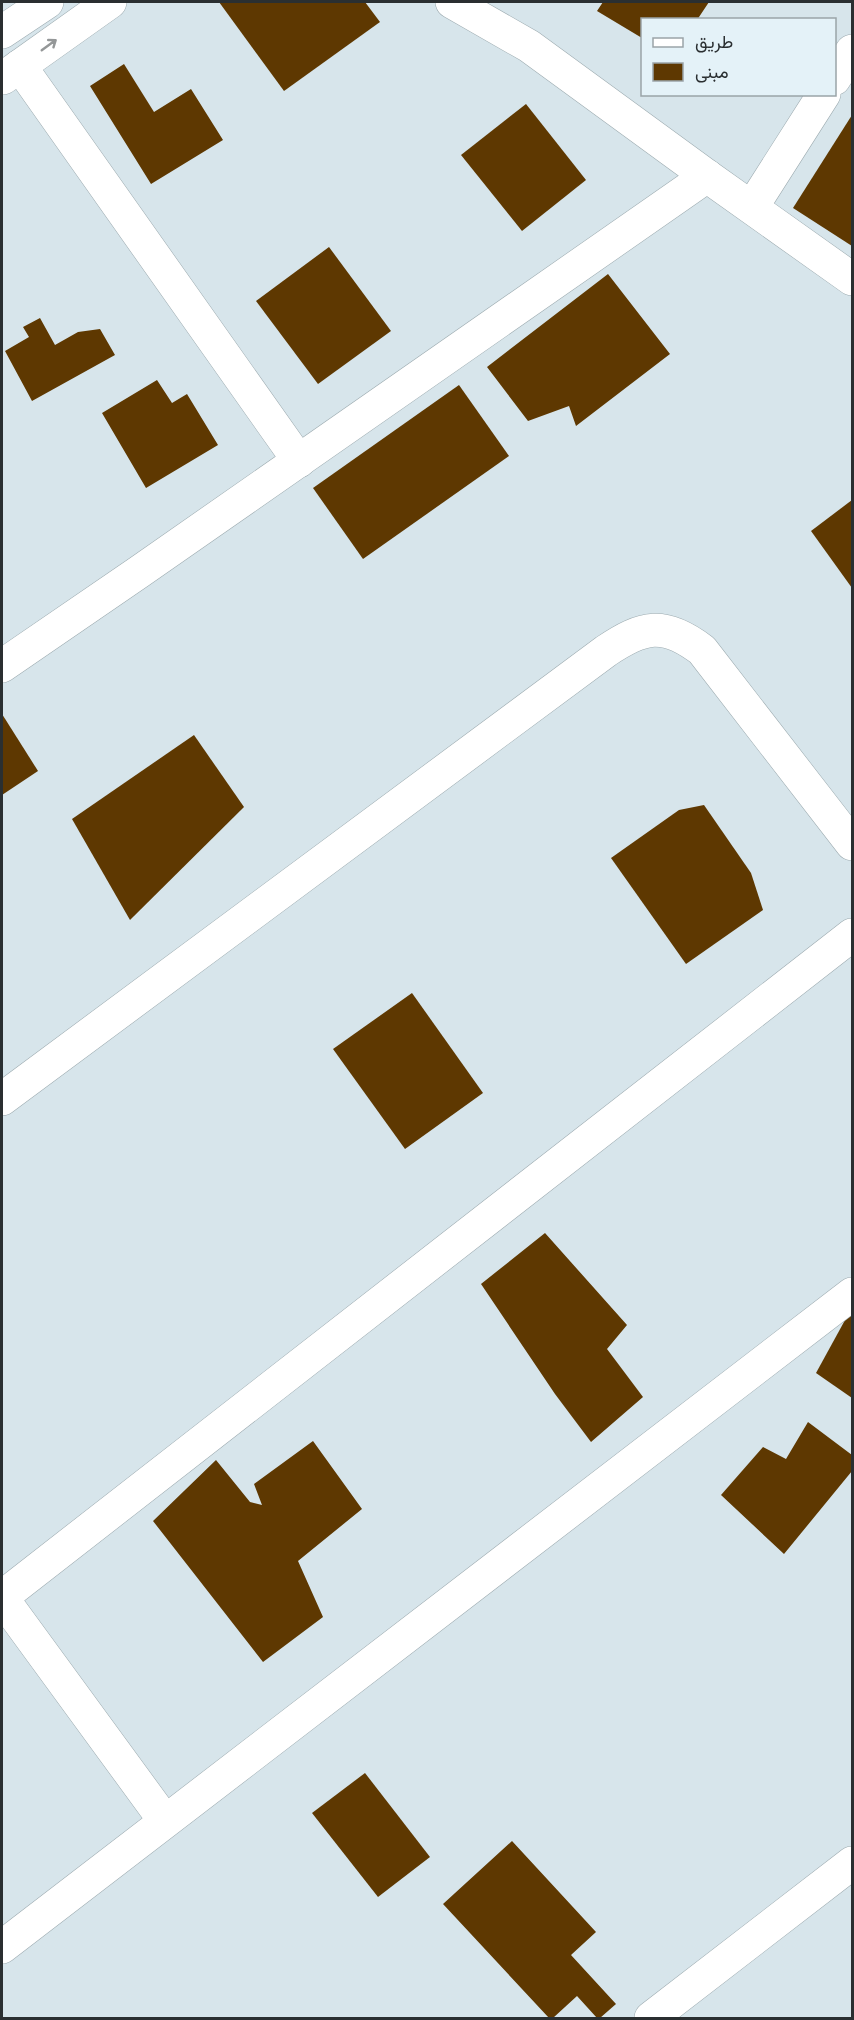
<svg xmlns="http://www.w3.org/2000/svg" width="854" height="2020" viewBox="0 0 854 2020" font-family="Bitter,Vazirmatn,serif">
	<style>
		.building { fill: #5e3801 }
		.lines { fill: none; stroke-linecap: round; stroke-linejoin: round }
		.minor-casing { stroke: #9dabb0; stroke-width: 34 }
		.minor { stroke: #fff; stroke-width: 33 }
		.oneway { stroke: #949798 }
	</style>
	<rect width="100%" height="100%" fill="#d7e5eb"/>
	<g class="building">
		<path d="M219,2H365L380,22L284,91Z"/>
		<path d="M603,2H709L697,20H642V38L597,11Z"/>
		<path d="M124,64L154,112L191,89L223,140L151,184L90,86Z"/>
		<path d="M526,104L586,180L522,231L461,155Z"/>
		<path d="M852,115V246L793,208Z"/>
		<path d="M329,247L391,331L318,384L256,301Z"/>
		<path d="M608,274L670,354L576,426L569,406L528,421L487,367Z"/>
		<path d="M40,318L55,345L78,332L100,329L115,355L32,401L5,351L29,337L23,327Z"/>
		<path d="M157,380L172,403L187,394L218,445L146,488L102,413Z"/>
		<path d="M459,385L509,456L363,559L313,488Z"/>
		<path d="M852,500V588L811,531Z"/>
		<path d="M2,714L38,771L2,795Z"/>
		<path d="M194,735L244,807L130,920L72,819Z"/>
		<path d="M704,805L751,873L763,910L686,964L611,858L679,810Z"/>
		<path d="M412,993L483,1093L405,1149L333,1049Z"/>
		<path d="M545,1233L627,1325L607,1349L643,1397L591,1442L555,1394L481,1284Z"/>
		<path d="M850,1311L852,1313V1398L816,1373Z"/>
		<path d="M808,1422L852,1455V1471L784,1554L721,1495L763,1447L786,1459Z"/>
		<path d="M313,1441L362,1509L298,1561L323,1617L263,1662L153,1521L216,1460L250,1502L262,1505L254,1484Z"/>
		<path d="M365,1773L430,1857L378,1897L312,1813Z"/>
		<path d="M512,1841L596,1932L571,1955L616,2004L600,2018H597L577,1996L553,2018H549L443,1904Z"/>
	</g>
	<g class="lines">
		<defs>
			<g id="minor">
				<path d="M452,2L529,46L707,176L852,279"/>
				<path d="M2,32L47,2"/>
				<path d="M20,66L299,461"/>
				<path d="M3,78L110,2"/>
				<path d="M834,79L852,51"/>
				<path d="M752,207L824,94"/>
				<path d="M2,666L139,572L707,176"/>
				<path d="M2,1099L606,651C643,626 664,621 702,650L852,844"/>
				<path d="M2,1597L852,935"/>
				<path d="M2,1598L165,1821"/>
				<path d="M2,1947L852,1294"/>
				<path d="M651,2018L852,1863"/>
			</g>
		</defs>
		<use href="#minor" class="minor-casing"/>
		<use href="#minor" class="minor"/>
	</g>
	<defs><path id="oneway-shaft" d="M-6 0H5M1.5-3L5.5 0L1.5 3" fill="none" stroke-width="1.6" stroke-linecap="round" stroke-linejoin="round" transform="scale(1.5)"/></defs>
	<use class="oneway" href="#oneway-shaft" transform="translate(49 45) rotate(-36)"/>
	<rect width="854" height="2020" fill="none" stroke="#2a2f31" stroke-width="6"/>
	<rect x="641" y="18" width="195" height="78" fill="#e4f2f8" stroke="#9aa4a8" stroke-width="1.5"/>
	<rect x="653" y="38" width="30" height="9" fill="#ffffff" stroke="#9aa4a8" stroke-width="1.5"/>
	<text x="695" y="48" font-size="18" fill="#2a2f31">طريق</text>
	<rect x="653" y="63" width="30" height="18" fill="#5e3801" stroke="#9aa4a8" stroke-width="1.5"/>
	<text x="695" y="78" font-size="18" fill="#2a2f31">مبنى</text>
</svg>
